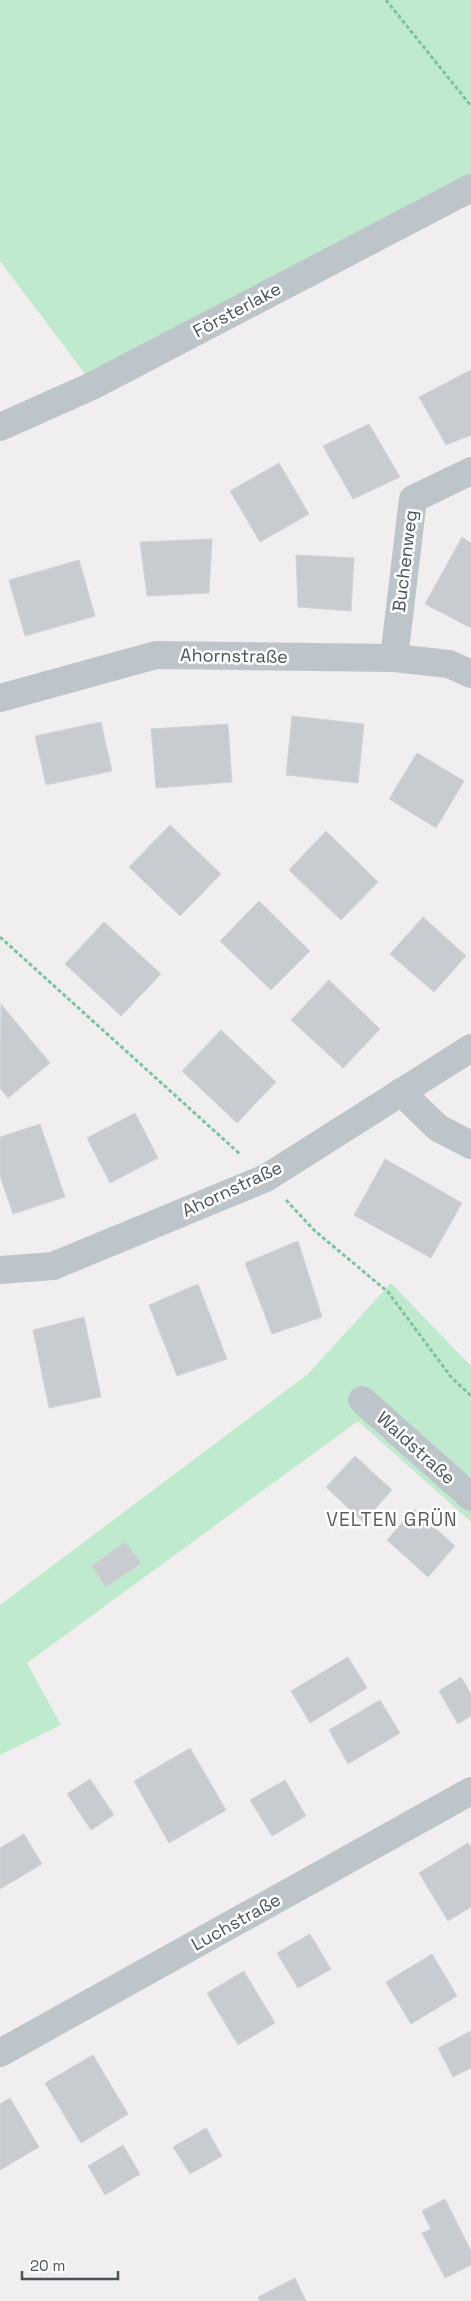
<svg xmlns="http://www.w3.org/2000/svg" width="471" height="2301" viewBox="0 0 471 2301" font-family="'Space Grotesk',sans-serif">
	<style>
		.green { fill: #bfeace }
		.building { fill: #c8cbd0; stroke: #d2d4d9 }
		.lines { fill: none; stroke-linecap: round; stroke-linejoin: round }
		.path { stroke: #7ac59d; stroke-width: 3; stroke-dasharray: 4 2.5; stroke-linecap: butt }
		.minor { stroke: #bdc5cb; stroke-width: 28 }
		.labels { text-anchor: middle; stroke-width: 5; stroke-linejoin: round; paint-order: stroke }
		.street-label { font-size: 18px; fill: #475259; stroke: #fff }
		.neighbourhood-label { font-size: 19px; letter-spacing: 1px; fill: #5b5e62; stroke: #fff }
	</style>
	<rect width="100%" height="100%" fill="#f0eeee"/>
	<g class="green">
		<path d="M0,0H471V197L86,375L0,261Z"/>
		<path d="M391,1283L471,1366V1522L358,1421L27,1663L61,1725L0,1755V1605L308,1374Z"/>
	</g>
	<g class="building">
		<path d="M471,370V435L446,445L419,397Z"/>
		<path d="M369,424L400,477L353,499L323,446Z"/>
		<path d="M279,463L309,514L260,542L230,491Z"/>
		<path d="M462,537L471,543V628L425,604Z"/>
		<path d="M212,539L209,593L147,596L140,542Z"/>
		<path d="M296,555L354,558L351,611L298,607Z"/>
		<path d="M79,560L95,616L25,636L9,580Z"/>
		<path d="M292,716L364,724L358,783L286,775Z"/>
		<path d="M101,722L112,771L46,785L35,736Z"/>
		<path d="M228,724L232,782L156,788L151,729Z"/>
		<path d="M417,753L464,781L436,828L389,799Z"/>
		<path d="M170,825L221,874L180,916L129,867Z"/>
		<path d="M326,831L378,882L341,920L289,870Z"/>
		<path d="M259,901L310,951L271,990L220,941Z"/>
		<path d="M423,917L466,956L434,992L390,954Z"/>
		<path d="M104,922L161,974L121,1016L65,964Z"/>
		<path d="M329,980L380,1029L343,1068L291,1020Z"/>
		<path d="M1,1004L50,1063L8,1098L0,1088Z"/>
		<path d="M221,1030L276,1082L237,1123L182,1071Z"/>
		<path d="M135,1113L158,1158L110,1183L87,1138Z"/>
		<path d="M40,1124L65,1197L13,1214L0,1176V1137Z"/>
		<path d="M385,1159L462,1203L431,1258L354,1215Z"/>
		<path d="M298,1241L322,1317L272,1334L245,1263Z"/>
		<path d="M198,1284L227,1359L177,1376L149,1305Z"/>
		<path d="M84,1317L101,1397L49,1408L33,1330Z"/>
		<path d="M355,1456L392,1490L363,1522L326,1487Z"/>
		<path d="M414,1509L455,1546L428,1577L387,1540Z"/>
		<path d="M125,1542L141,1563L106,1587L92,1566Z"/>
		<path d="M348,1657L367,1688L310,1723L291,1691Z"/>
		<path d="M461,1677L471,1694V1716L458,1724L439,1691Z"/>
		<path d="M380,1700L400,1733L348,1764L329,1730Z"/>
		<path d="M190,1748L226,1810L169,1843L134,1781Z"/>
		<path d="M90,1779L114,1815L91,1830L67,1794Z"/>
		<path d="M285,1780L306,1816L272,1836L250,1800Z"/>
		<path d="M24,1834L42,1864L0,1889V1848Z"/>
		<path d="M468,1843L471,1848V1907L448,1921L419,1873Z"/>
		<path d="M310,1934L331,1969L298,1988L277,1953Z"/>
		<path d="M432,1954L457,1996L411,2024L386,1982Z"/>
		<path d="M244,1971L275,2023L238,2045L207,1993Z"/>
		<path d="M471,2031V2068L453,2077L438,2048Z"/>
		<path d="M93,2055L128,2114L81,2143L45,2083Z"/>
		<path d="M10,2098L39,2147L0,2170V2104Z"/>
		<path d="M206,2128L222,2156L190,2174L173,2147Z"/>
		<path d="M123,2145L140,2174L105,2195L88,2166Z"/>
		<path d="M445,2199L471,2251V2265L445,2278L422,2233L431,2229L422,2211Z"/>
		<path d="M295,2278L306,2301H260L258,2297Z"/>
	</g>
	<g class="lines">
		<g class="path">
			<path d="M386,0L471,106"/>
			<path d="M0,937L241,1155"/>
			<path d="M286,1200L315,1231L388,1292L451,1377L471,1396"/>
		</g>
		<g class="minor">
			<path d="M0,427L92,386L471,188"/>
			<path d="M394,658L413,499L471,471"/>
			<path d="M0,698L156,655L394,658L449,664L471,674"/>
			<path d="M401,1092L438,1128L471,1145"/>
			<path d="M0,1270L53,1266L266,1178L471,1048"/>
			<path d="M362,1400L471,1497"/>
			<path d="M0,2053L471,1791"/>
		</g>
	</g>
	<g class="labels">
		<g class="street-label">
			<text transform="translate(237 310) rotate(-28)" y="6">Försterlake</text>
			<text transform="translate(405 561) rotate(-83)" y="6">Buchenweg</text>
			<text transform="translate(234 656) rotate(1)" y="6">Ahornstraße</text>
			<text transform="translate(232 1189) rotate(-25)" y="6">Ahornstraße</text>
			<text transform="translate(416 1448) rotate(42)" y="6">Waldstraße</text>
			<text transform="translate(236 1922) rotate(-29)" y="6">Luchstraße</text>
		</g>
		<g class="neighbourhood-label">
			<text x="392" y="1526">VELTEN GRÜN</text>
		</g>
	</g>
	<path d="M22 2271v8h96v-8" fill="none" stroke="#475259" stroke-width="2.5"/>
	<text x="30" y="2271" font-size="15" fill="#475259" stroke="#ffffff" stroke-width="4" paint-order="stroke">20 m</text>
</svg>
